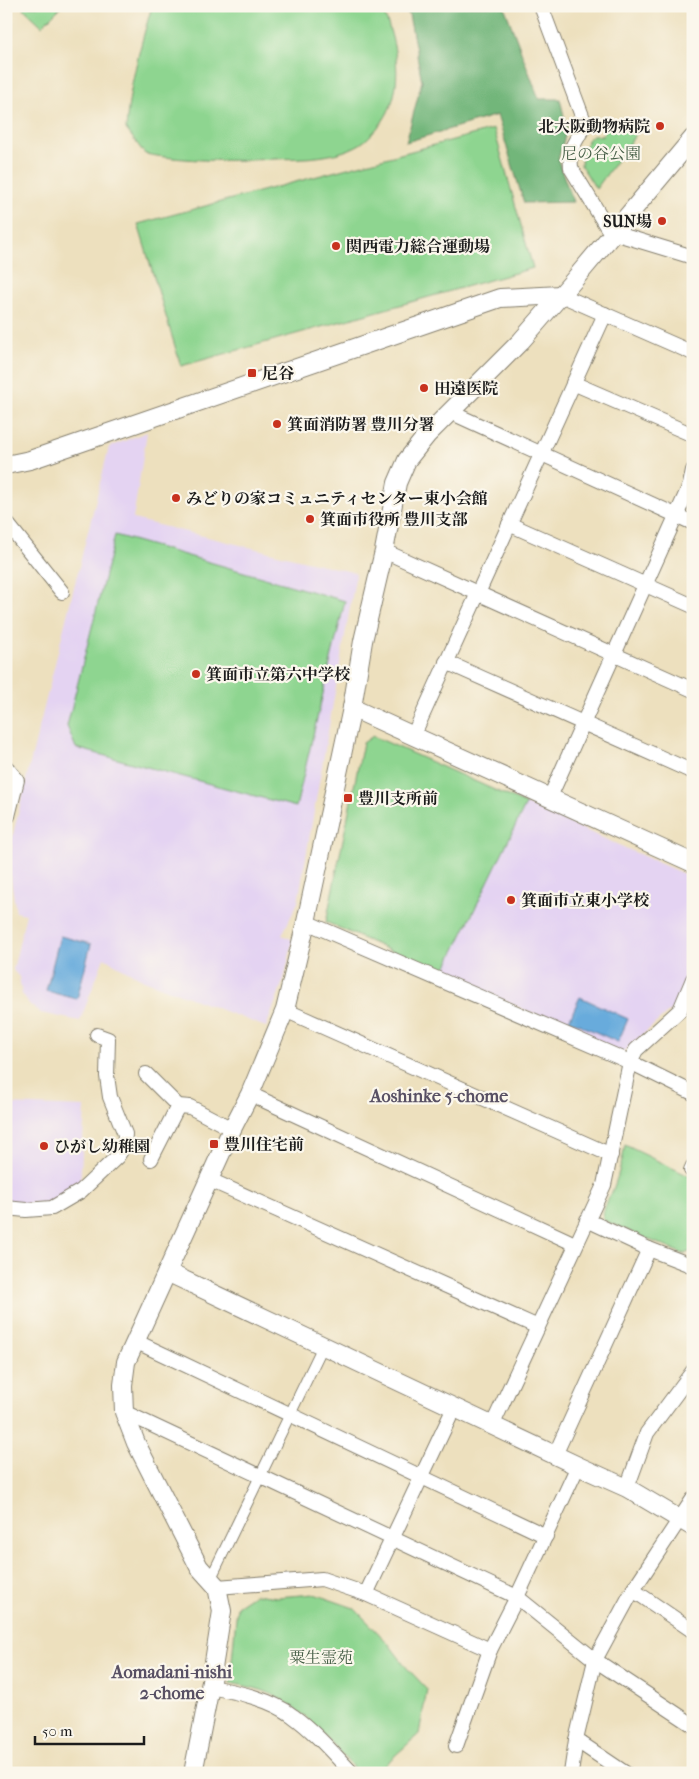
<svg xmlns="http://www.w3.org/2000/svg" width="699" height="1779" viewBox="0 0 699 1779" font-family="'IM FELL French Canon','Noto Serif JP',serif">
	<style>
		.built { fill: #e4d3f2 }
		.green { fill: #8ed590; stroke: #557856 }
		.forest { fill: #72b67a; stroke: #47694b }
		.water { fill: #67abdc; stroke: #42647c }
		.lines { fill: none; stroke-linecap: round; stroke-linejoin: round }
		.stream { stroke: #67abdc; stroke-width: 4.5 }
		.pedestrian-casing { stroke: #847e6d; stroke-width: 12 }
		.minor-casing { stroke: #847e6d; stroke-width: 16 }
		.tertiary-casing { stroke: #847e6d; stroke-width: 20 }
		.pedestrian { stroke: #fff; stroke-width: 10 }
		.minor { stroke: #fff; stroke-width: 14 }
		.tertiary { stroke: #fff; stroke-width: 18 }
		.poi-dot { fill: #c8321e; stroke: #fbf7ec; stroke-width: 2 }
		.labels { text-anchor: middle; stroke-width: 4.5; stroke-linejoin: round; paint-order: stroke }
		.poi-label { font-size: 16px; font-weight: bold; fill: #1c1c1c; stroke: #fbf7ec; text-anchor: start }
		.park-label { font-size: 16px; fill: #445d45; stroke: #fbf7ec }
		.neighbourhood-label { font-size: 18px; font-weight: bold; fill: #585064; stroke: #fbf7ec }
	</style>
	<rect width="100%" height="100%" fill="#fbf7ec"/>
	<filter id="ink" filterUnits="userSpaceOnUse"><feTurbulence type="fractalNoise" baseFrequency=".02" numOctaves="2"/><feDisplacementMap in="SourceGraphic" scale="10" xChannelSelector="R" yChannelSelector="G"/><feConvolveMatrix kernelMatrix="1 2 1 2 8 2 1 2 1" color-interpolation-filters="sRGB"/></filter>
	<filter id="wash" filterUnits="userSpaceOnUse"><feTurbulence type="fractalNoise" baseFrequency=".0096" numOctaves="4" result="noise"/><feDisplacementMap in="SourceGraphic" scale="20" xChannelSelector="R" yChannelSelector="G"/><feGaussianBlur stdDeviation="1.12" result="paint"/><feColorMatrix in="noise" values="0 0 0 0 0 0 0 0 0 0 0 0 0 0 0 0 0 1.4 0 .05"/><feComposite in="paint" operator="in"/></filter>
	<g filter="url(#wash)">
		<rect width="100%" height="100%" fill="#ede0be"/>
		<g class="built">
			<path d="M147,432L133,519L356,573L298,902L282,935L293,940L284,979L266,1027L144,980L104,958L80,1021L41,1013L30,1005L22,994L19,977L13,970L26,914L16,912L10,873L12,839L27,776L109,447Z"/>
			<path d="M373,736L693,878V965L674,1007L622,1053L326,922L363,743Z"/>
			<path d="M6,1104L85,1107L80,1185L50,1203L6,1204Z"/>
		</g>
		<g class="green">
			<path d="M21,6H62L42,26Z"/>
			<path d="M152,6H381C397,42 406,88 382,122C376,130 368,139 360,144C334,159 304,158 275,159C231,161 188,162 145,154L126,129C129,87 140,47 152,6Z"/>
			<path d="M606,122L637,133L596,189L581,165L582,152L589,138L594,135L603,136Z"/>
			<path d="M494,129L533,268L181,366L138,224Z"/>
			<path d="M115,535L345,601L296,807L76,748L67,726Z"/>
			<path d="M373,736L526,804L443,974L326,922L363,743Z"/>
			<path d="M625,1145L693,1178V1251L683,1254L603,1220C602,1207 610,1198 614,1187C619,1173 623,1159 625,1145Z"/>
			<path d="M255,1594L277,1597L314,1594L354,1608L388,1643L407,1668L427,1689L419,1734L378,1771L358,1773C330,1742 302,1704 261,1690C251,1687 240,1685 230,1683L237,1606Z"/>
		</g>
		<path class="forest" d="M404,6H504L539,99H560L567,129L558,160L573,202L524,203L497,115L406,142L422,81L409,15Z"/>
		<g class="water">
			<path d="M60,936L91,944L77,999L46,991Z"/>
			<path d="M580,997L628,1019L618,1042L569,1020Z"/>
		</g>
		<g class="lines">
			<path class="stream" d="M688,175L693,177"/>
		</g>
	</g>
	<g filter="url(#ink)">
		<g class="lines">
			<defs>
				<path id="pedestrian" d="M210,1580L323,1346"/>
				<g id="minor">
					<path d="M541,6L585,124L570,151L571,168L607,227L614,233L693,257"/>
					<path d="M561,295L693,353"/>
					<path d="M573,383L693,435"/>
					<path d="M450,412L693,523"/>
					<path d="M6,522L62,592"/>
					<path d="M509,524L693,606"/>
					<path d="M384,551L693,690"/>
					<path d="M446,662L693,772"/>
					<path d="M413,736L605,314"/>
					<path d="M6,767L17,780L8,816L6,817"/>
					<path d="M550,797L690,485L693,470"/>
					<path d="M306,922L630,1062L693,1093"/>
					<path d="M285,1010L611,1155"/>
					<path d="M146,1074L178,1106L190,1107L232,1129"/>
					<path d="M250,1094L575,1244"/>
					<path d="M151,1159L178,1106"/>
					<path d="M691,1170L693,1166"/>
					<path d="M210,1180L538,1327"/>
					<path d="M6,1208L26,1210L52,1208L81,1191L117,1157L124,1146L125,1134L110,1097L107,1076L108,1039L97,1035"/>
					<path d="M587,1220L649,1249L693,1266"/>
					<path d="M135,1341L546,1536"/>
					<path d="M124,1412L517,1597L595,1660L693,1725"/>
					<path d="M492,1426L604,1185L630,1062L636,1050L680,1010L693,979"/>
					<path d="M555,1455L649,1249"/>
					<path d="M627,1488L647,1433L693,1371"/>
					<path d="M217,1587L322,1579L366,1594L490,1650"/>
					<path d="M633,1590L693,1631"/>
					<path d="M366,1594L454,1408"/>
					<path d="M210,1687C237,1692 271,1699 293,1716C315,1732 333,1753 352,1773"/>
					<path d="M576,1740L625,1773"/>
					<path d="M456,1746L490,1650L517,1597L578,1466"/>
					<path d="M571,1773L576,1740L595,1660L633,1590L693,1499"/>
				</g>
				<g id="tertiary">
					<path d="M6,465L30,460L500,298L561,295"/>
					<path d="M352,708L693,863"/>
					<path d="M167,1272L578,1466L627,1488L693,1527"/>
					<path d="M193,1773L210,1687L222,1611L217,1587L199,1567L136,1443L124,1412L123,1385L126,1362L232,1129L250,1094L285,1010L306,922L352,708L363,641L384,551L397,483L407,460L427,435L521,341L574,280L693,138"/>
				</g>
			</defs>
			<use href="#pedestrian" class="pedestrian-casing"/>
			<use href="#minor" class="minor-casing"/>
			<use href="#tertiary" class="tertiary-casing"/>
			<use href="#pedestrian" class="pedestrian"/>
			<use href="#minor" class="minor"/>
			<use href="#tertiary" class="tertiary"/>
		</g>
	</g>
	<g class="poi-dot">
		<circle cx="660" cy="126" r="5"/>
		<circle cx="662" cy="221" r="5"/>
		<circle cx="336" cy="246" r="5"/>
		<rect x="247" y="368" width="10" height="10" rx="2.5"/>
		<circle cx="424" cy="388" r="5"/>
		<circle cx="277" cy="424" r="5"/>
		<circle cx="176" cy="498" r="5"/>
		<circle cx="310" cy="519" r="5"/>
		<circle cx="196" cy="674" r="5"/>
		<rect x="343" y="793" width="10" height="10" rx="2.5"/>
		<circle cx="511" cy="900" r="5"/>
		<rect x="209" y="1139" width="10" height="10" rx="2.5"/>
		<circle cx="44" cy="1146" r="5"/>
	</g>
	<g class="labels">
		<g class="poi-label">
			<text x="650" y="132" text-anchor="end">北大阪動物病院</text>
			<text x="652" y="227" text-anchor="end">SUN場</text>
			<text x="346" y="252">関西電力総合運動場</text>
			<text x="262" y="379">尼谷</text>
			<text x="434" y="394">田遠医院</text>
			<text x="287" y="430">箕面消防署 豊川分署</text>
			<text x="186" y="504">みどりの家コミュニティセンター東小会館</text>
			<text x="320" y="525">箕面市役所 豊川支部</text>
			<text x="206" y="680">箕面市立第六中学校</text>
			<text x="358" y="804">豊川支所前</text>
			<text x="521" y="906">箕面市立東小学校</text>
			<text x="224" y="1150">豊川住宅前</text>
			<text x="54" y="1152">ひがし幼稚園</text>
		</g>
		<g class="park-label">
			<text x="601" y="159">尼の谷公園</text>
			<text x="321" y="1663">粟生霊苑</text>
		</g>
		<g class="neighbourhood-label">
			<text x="439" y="1102">Aoshinke 5-chome</text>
			<text x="172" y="1678">Aomadani-nishi<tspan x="172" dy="21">2-chome</tspan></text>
		</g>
	</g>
	<rect width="699" height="1779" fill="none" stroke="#fbf7ec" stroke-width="25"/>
	<path d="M35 1736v8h109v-8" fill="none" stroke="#1c1c1c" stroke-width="2.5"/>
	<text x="42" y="1736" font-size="15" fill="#1c1c1c" stroke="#fbf7ec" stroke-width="4" paint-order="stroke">50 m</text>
</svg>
